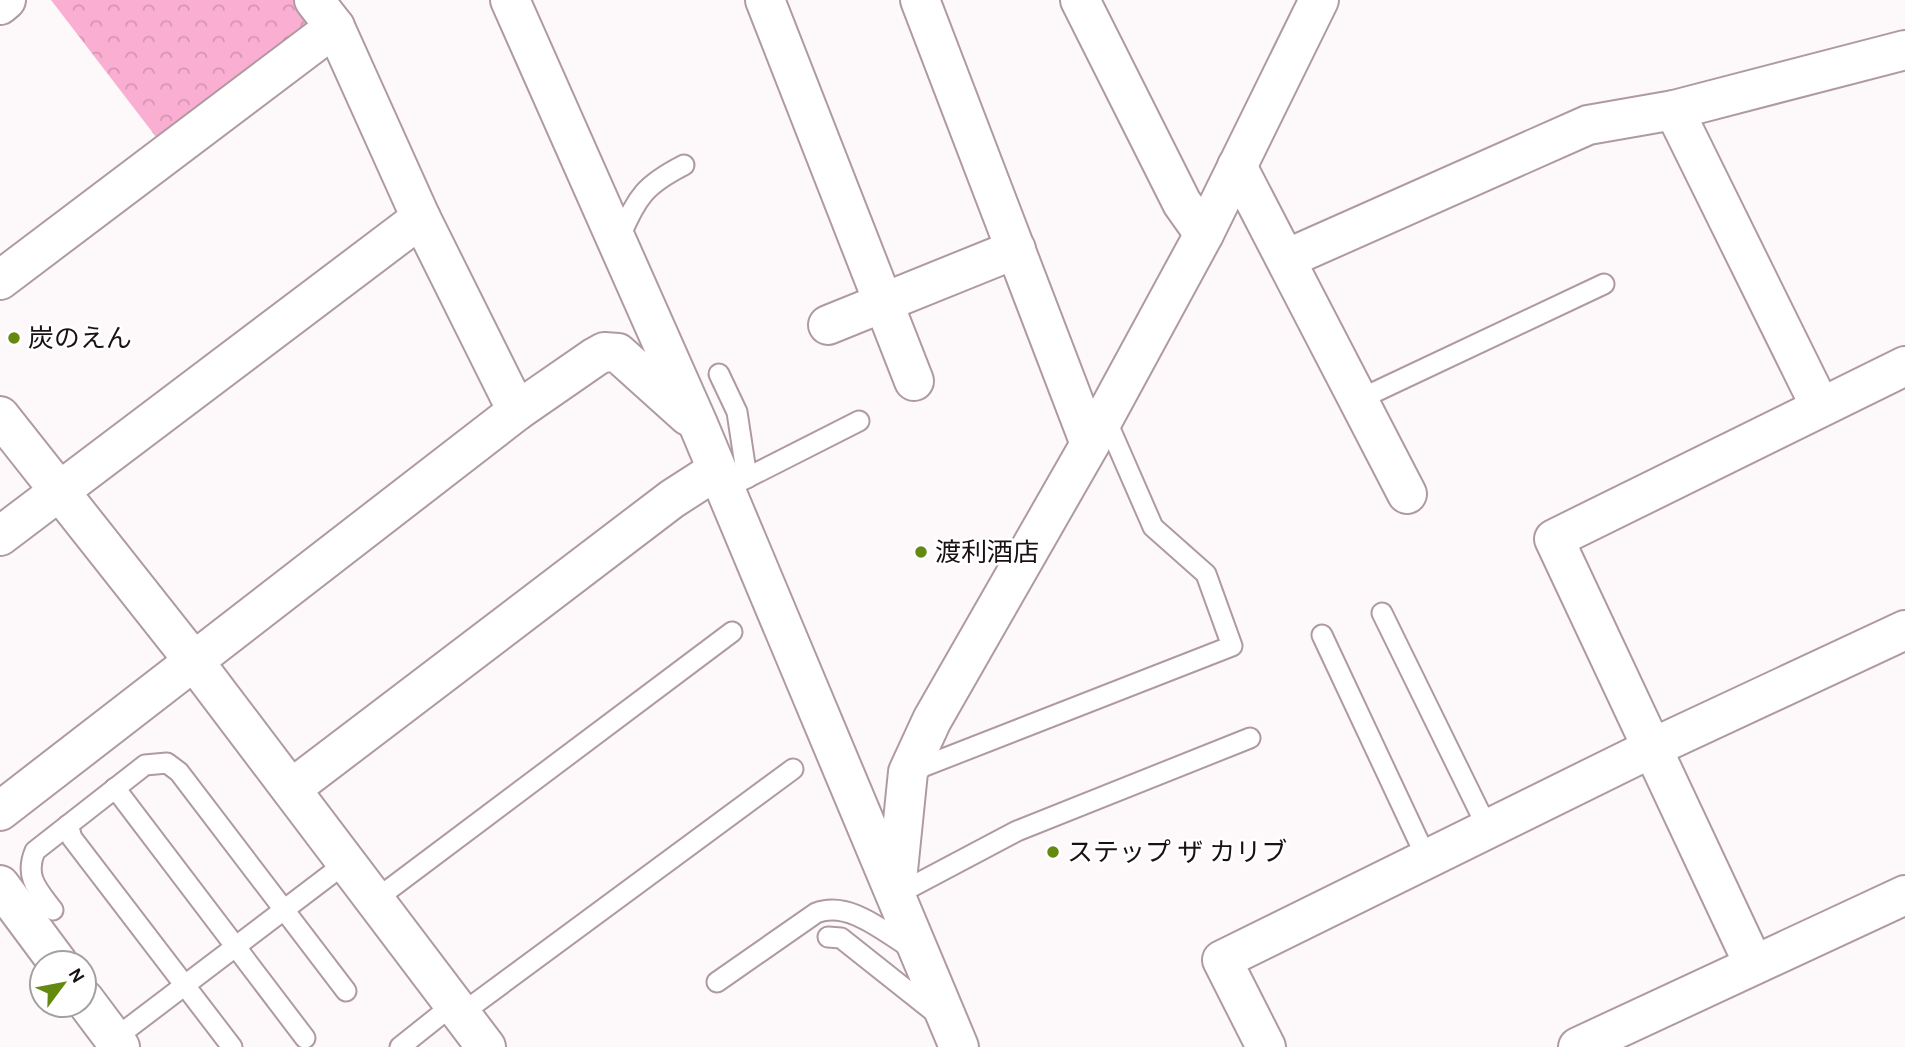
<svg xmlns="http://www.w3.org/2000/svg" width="1905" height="1047" viewBox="0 0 1905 1047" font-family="Karla,'Noto Sans JP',sans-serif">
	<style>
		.park { fill: url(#park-crowns) }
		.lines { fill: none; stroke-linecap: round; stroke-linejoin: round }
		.service-casing { stroke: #af9aa3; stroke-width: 23 }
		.minor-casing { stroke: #af9aa3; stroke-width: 42 }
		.service { stroke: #fff; stroke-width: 19 }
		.minor { stroke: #fff; stroke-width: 38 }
		.poi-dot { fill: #638910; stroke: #fff; stroke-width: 2.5 }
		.labels { text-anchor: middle; stroke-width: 5; stroke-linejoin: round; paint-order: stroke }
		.poi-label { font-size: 26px; fill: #191115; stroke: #fff; text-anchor: start }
	</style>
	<defs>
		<pattern id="park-crowns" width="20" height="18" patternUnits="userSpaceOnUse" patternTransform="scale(1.75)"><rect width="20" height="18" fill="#faaed1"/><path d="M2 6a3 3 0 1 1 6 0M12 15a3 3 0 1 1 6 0" fill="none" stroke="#d695b3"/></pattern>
	</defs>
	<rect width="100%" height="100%" fill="#fdf9fa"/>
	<path class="park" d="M51,0H302L321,24L163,146Z"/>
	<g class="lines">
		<defs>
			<g id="service">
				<path d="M618,240C638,198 641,187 684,165"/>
				<path d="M719,374L737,412L747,478"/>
				<path d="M1358,400L1604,284"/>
				<path d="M725,489L859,421"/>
				<path d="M1382,613L1488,829"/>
				<path d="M1322,635L1427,859"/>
				<path d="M912,771L1232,646L1206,574L1153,527L1105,417"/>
				<path d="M115,788L305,1038"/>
				<path d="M68,825L72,838L232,1047"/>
				<path d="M896,895L1017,831L1250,738"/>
				<path d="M375,900L732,632"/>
				<path d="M53,910C38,890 24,877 35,851L145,765L167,763L179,772L346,991"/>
				<path d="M828,937L841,938L938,1015"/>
				<path d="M717,982L816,913C850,900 885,933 914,950"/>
				<path d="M461,1014L793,769"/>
				<path d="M114,1039L347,862"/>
				<path d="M400,1047L454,1004"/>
			</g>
			<g id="minor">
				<path d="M314,0L335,27L421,218L517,411"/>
				<path d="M510,0L698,424L959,1047"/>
				<path d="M765,0L914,381"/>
				<path d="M920,0L1090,444"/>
				<path d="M1080,0L1182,203L1204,234"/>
				<path d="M0,5L6,0"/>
				<path d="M1674,110L1820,406"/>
				<path d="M1237,166L1407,494"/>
				<path d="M1286,259L1588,125L1674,110L1905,50"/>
				<path d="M0,280L335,27"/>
				<path d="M828,325L1016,249"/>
				<path d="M0,416L193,660L486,1047"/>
				<path d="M0,536L421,218"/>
				<path d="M291,789L672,499L717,470"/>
				<path d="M0,811L517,411L595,357L604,352L618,353L688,416"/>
				<path d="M0,885L58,963"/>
				<path d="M896,890L908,772L932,720L1090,444L1204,234L1319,0"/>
				<path d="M1753,963L1554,539L1905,366"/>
				<path d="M84,999L120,1047"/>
				<path d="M1266,1047L1222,960L1652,748L1905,630"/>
				<path d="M1578,1047L1905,895"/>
			</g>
		</defs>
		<use href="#service" class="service-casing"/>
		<use href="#minor" class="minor-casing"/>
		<use href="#service" class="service"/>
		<use href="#minor" class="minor"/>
	</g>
	<g class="poi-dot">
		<circle cx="14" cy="338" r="7"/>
		<circle cx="921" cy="552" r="7"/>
		<circle cx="1053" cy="852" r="7"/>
	</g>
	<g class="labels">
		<g class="poi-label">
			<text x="28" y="347">炭のえん</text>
			<text x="935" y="561">渡利酒店</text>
			<text x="1067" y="861">ステップ ザ カリブ</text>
		</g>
	</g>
	<g transform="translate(63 984) rotate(58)"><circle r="33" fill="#ffffff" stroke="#a3a0a1" stroke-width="2"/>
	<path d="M0-5L12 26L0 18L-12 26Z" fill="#638910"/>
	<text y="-10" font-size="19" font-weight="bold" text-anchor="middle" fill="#191115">N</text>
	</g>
</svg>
